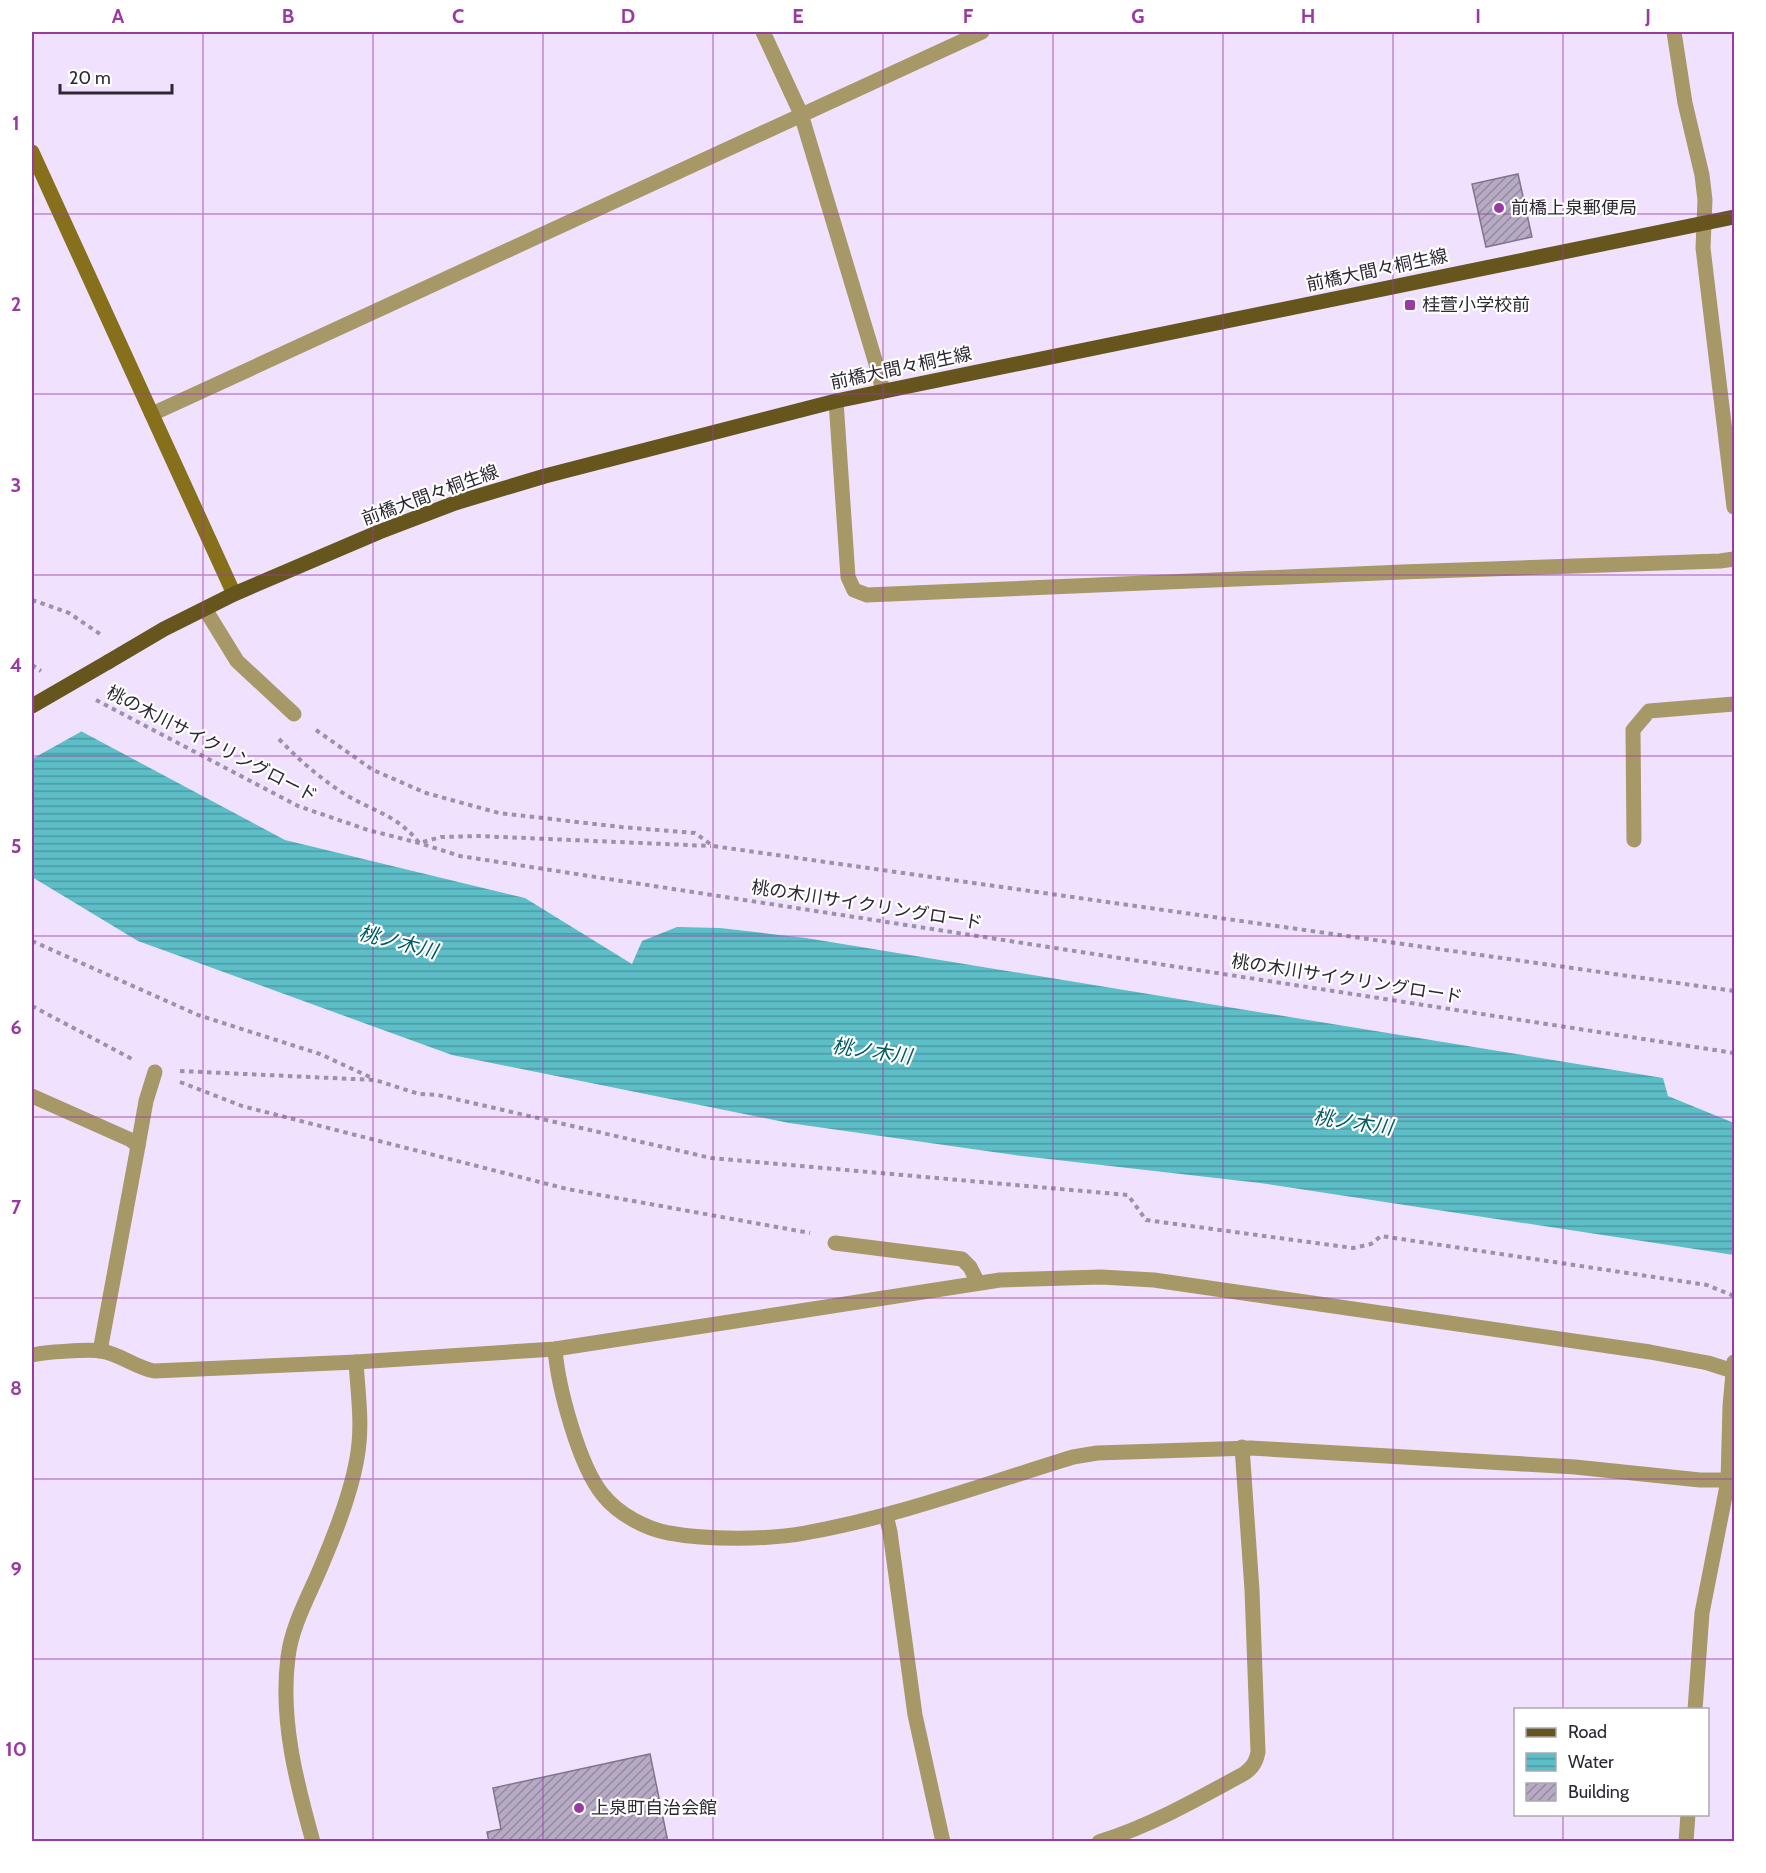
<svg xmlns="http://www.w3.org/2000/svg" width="1766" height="1873" viewBox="0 0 1766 1873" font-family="Cabin,'Noto Sans JP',sans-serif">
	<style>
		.water { fill: url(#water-rules) }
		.pier { fill: #f0e2ff }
		.building { fill: url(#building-hatch); stroke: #81758e; stroke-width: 1.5 }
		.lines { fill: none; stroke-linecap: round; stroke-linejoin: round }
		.path { stroke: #9c92a7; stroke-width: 4; stroke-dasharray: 4.5 4.5; stroke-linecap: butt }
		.lane { stroke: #a79868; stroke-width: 15 }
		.street { stroke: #a79868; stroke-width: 15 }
		.secondary { stroke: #87701b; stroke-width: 15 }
		.primary { stroke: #66561e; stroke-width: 15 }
		.primary-bridge { stroke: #66561e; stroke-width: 15 }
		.grid { fill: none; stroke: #993aa2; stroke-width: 1.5; stroke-opacity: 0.55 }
		.poi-dot { fill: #993aa2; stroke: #fff; stroke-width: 2 }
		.labels { text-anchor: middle; stroke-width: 4.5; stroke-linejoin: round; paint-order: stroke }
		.poi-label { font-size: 18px; fill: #2c2732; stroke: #fff; text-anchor: start }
		.street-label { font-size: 18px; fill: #2c2732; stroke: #fff }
		.water-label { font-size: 20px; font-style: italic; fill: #015b62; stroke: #fff }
		.neatline { fill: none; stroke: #993aa2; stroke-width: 2 }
		.grid-label { font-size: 20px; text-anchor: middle; font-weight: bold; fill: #993aa2 }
	</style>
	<defs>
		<pattern id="water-rules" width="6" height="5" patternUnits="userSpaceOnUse" patternTransform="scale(1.5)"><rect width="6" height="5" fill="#5dbec8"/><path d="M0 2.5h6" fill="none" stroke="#4d9aa3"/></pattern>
		<pattern id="building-hatch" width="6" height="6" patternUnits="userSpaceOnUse" patternTransform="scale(1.5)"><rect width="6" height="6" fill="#b6aac4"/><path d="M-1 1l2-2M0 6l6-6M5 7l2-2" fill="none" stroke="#948aa0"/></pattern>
	</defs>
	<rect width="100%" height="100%" fill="#f0e2ff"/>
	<path class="water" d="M32,705L285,840L525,898L632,964L642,941L677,927L720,928L806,938L1663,1078L1668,1096L1734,1123V1255L1260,1183L1022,1156L789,1123L452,1055L138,941L32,877Z"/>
	<path class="pier" d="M32,702H33L84,730L32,759Z"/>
	<g class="building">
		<path d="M1518,174L1532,237L1486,247L1472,184Z"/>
		<path d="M650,1754L668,1842H489L487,1832L501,1829L493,1788Z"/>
	</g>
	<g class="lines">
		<g class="path">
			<path d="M32,600L69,613L103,636"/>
			<path d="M32,665L41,671"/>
			<path d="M96,700L298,806L368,830L419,843L460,856L1734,1053"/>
			<path d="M316,730L373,770L426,793L499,813L621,827L695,833L713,846L1734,991"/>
			<path d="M279,739C299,760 321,779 346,795C373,811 399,816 419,843L441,837L478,836L711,846"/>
			<path d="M32,941L198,1015L320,1054L372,1078"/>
			<path d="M32,1006L132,1059"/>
			<path d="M180,1071L375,1080L419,1094L438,1095L711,1158L1128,1195L1146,1220L1353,1248L1371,1244L1381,1236L1707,1285L1734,1296"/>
			<path d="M180,1082L242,1106L567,1189L810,1233"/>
		</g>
		<g class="lane">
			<path d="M205,609L237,661L294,714"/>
			<path d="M1634,840L1633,730L1649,711L1734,704"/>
			<path d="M138,1146L146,1101L155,1072"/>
			<path d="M835,1243L962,1259L970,1267L978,1283"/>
			<path d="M886,1515L890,1532L915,1715L943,1842"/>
			<path d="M1099,1842C1152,1825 1196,1800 1245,1773C1253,1767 1256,1762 1258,1752L1252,1590L1242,1447"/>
		</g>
		<g class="street">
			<path d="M763,32L801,114L877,367L883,391"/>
			<path d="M1674,32L1685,103L1702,175L1705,200L1703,248L1734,507"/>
			<path d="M836,401L848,577L854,590L867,595L1402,572L1720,561L1734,559"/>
			<path d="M152,414L982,32"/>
			<path d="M32,1096L131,1140L138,1146L100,1351"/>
			<path d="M555,1349C558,1387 579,1466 603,1495C618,1514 646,1529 669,1533C706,1540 769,1540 805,1533C896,1517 985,1484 1073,1457L1097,1453L1251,1448L1575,1467L1700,1480H1734"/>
			<path d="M32,1355C44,1352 90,1349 101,1351C120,1354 135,1367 154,1371L356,1362L555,1349L1000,1280L1101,1277L1154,1280L1650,1352L1708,1363L1733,1371"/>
			<path d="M1695,1710L1702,1613L1728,1481L1730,1406L1734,1362"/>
			<path d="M313,1842C296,1781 280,1719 288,1657C292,1624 311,1592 323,1562C337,1529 351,1493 357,1458C363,1426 358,1394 356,1362"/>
			<path d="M1686,1842L1688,1814"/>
		</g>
		<path class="secondary" d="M32,152L234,594"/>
		<path class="primary" d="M108,662L164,629L234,594L379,532L455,503L545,476L836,401L1734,217"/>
		<path class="primary-bridge" d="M32,706L108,662"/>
	</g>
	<path class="grid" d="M203,32V1842M373,32V1842M543,32V1842M713,32V1842M883,32V1842M1053,32V1842M1223,32V1842M1393,32V1842M1563,32V1710M32,214H1734M32,394H1734M32,575H1734M32,756H1734M32,936H1734M32,1117H1734M32,1298H1734M32,1479H1734M32,1659H1734M1563,1814V1842"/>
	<g class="poi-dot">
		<circle cx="1499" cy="208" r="6"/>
		<rect x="1404" y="299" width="12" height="12" rx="3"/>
		<circle cx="579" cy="1808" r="6"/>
	</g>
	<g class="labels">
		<g class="poi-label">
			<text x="1511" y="214">前橋上泉郵便局</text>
			<text x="1422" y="311">桂萱小学校前</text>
			<text x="591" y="1814">上泉町自治会館</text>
		</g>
		<g class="street-label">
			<text transform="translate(1377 270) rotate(-12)" y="6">前橋大間々桐生線</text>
			<text transform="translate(901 368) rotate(-12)" y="6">前橋大間々桐生線</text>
			<text transform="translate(430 495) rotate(-20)" y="6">前橋大間々桐生線</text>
			<text transform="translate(212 744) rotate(27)" y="6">桃の木川サイクリングロード</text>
			<text transform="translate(867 905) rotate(9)" y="6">桃の木川サイクリングロード</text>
			<text transform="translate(1347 979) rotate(9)" y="6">桃の木川サイクリングロード</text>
		</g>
		<g class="water-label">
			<text transform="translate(398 942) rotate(14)" y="7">桃ノ木川</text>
			<text transform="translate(872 1051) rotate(8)" y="7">桃ノ木川</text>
			<text transform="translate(1353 1122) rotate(8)" y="7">桃ノ木川</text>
		</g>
	</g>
	<rect width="1766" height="1873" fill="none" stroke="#ffffff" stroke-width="66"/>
	<rect x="1514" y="1708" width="195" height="108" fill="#ffffff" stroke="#aba9ad" stroke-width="1.5"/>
	<rect x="1526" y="1728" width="30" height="9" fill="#66561e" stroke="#aba9ad" stroke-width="1.5"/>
	<text x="1568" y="1738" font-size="18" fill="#2c2732">Road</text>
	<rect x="1526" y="1753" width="30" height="18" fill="url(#water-rules)" stroke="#aba9ad" stroke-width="1.5"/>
	<text x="1568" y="1768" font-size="18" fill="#2c2732">Water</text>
	<rect x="1526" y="1783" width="30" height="18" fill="url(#building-hatch)" stroke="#aba9ad" stroke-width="1.5"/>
	<text x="1568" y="1798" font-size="18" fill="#2c2732">Building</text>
	<path d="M60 84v9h112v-9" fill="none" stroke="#2c2732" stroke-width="3"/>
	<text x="69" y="84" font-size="18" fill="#2c2732" stroke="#ffffff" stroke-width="4.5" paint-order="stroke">20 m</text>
	<rect x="33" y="33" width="1700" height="1807" class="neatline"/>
	<g class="grid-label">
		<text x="118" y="23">A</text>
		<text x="288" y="23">B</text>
		<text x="458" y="23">C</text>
		<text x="628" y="23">D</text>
		<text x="798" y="23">E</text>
		<text x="968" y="23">F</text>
		<text x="1138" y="23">G</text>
		<text x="1308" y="23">H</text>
		<text x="1478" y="23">I</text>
		<text x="1648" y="23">J</text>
		<text x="16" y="130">1</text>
		<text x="16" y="311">2</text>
		<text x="16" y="492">3</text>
		<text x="16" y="672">4</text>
		<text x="16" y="853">5</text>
		<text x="16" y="1034">6</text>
		<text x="16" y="1214">7</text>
		<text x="16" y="1395">8</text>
		<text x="16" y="1576">9</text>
		<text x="16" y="1756">10</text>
	</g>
</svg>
